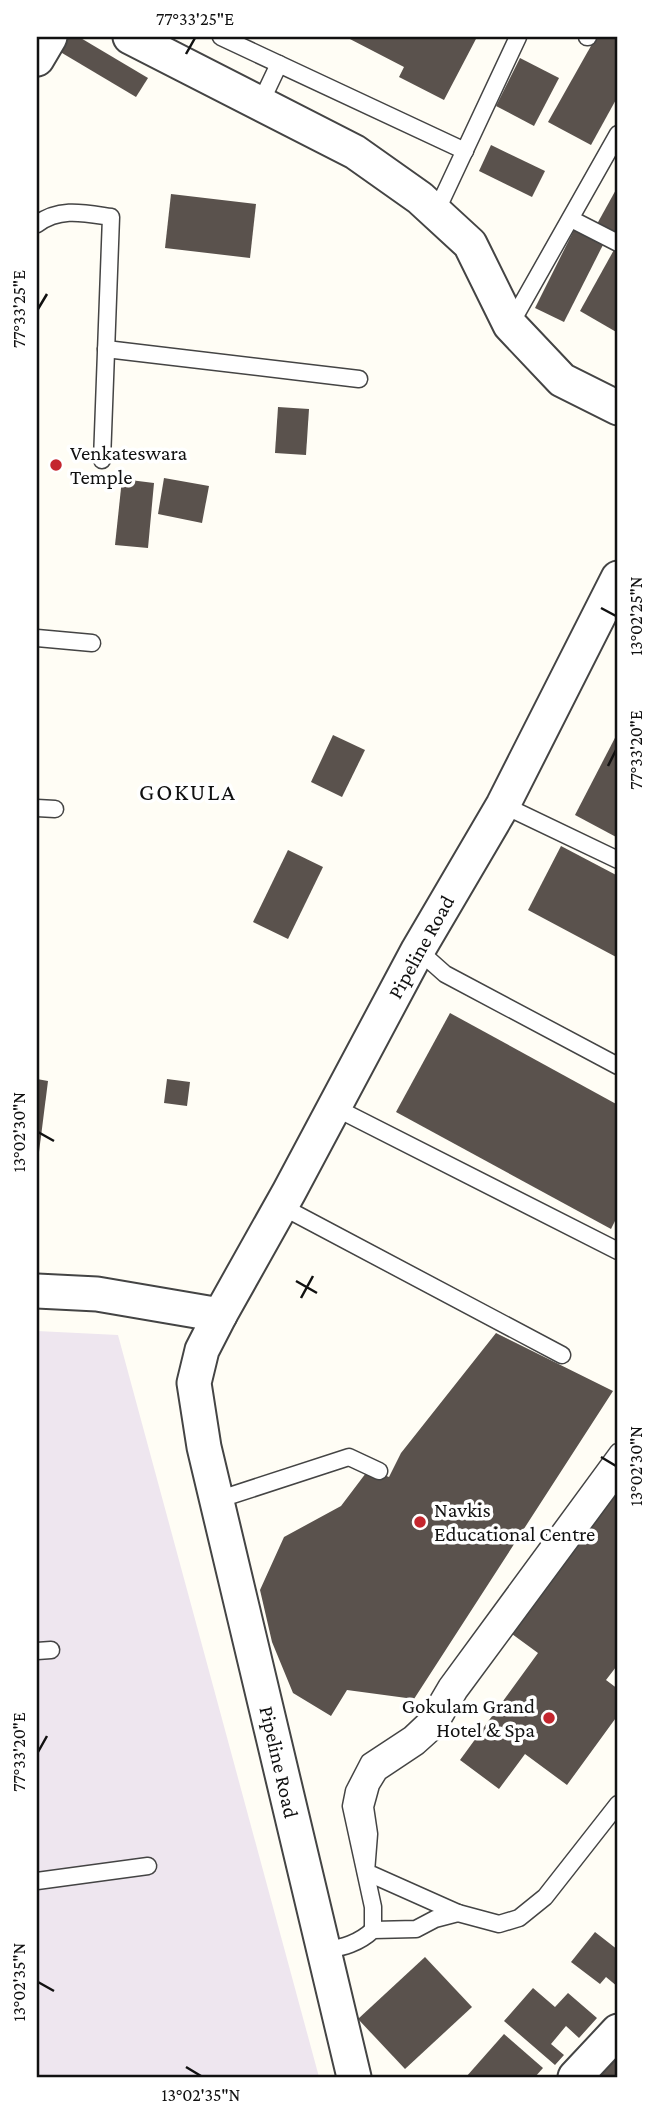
<svg xmlns="http://www.w3.org/2000/svg" width="655" height="2114" viewBox="0 0 655 2114" font-family="'Crimson Pro',serif">
	<style>
		.industrial { fill: #eee6ef }
		.building { fill: #5a524d }
		.lines { fill: none; stroke-linecap: round; stroke-linejoin: round }
		.service-casing { stroke: #444; stroke-width: 19 }
		.minor-casing { stroke: #444; stroke-width: 37 }
		.service { stroke: #fff; stroke-width: 16 }
		.minor { stroke: #fff; stroke-width: 33 }
		.ticks { fill: none; stroke: #111; stroke-width: 2.5 }
		.poi-dot { fill: #c4262e; stroke: #fff; stroke-width: 2.5 }
		.labels { text-anchor: middle; stroke-width: 7; stroke-linejoin: round; paint-order: stroke }
		.poi-label { font-size: 21px; fill: #111; stroke: #fff; text-anchor: start }
		.street-label { font-size: 21px; fill: #111; stroke: #fff }
		.quarter-label { font-size: 24px; letter-spacing: 2px; fill: #111; stroke: #fff }
		.neatline { fill: none; stroke: #111; stroke-width: 2.5 }
		.ticks-label { font-size: 18px; text-anchor: middle; fill: #111 }
	</style>
	<rect width="100%" height="100%" fill="#fffdf5"/>
	<path class="industrial" d="M37,1331L118,1335L319,2077H37Z"/>
	<g class="building">
		<path d="M65,37H79L148,78L136,97L57,50Z"/>
		<path d="M346,37H477L444,100L399,77L404,67Z"/>
		<path d="M596,37H618V96L591,145L548,122Z"/>
		<path d="M520,58L559,78L534,126L496,106Z"/>
		<path d="M491,145L545,171L532,197L479,171Z"/>
		<path d="M618,186V236L597,224Z"/>
		<path d="M171,194L256,204L250,258L165,248Z"/>
		<path d="M580,218L609,233L564,322L535,308Z"/>
		<path d="M615,248L618,251V333L580,311Z"/>
		<path d="M278,407L309,409L306,455L275,453Z"/>
		<path d="M164,478L209,486L202,523L158,514Z"/>
		<path d="M122,479L154,483L148,548L115,545Z"/>
		<path d="M618,732V838L575,815Z"/>
		<path d="M333,735L365,750L342,797L311,782Z"/>
		<path d="M561,846L618,876V958L528,910Z"/>
		<path d="M288,850L323,867L288,939L253,922Z"/>
		<path d="M450,1013L618,1105V1215L611,1229L396,1112Z"/>
		<path d="M37,1079L48,1081L38,1160H37Z"/>
		<path d="M167,1079L190,1082L187,1106L164,1103Z"/>
		<path d="M496,1333L613,1391L414,1699L347,1690L331,1716L293,1693L272,1642L260,1590L284,1537L341,1506L369,1469L389,1477L401,1453Z"/>
		<path d="M618,1489V1669L616,1667L606,1680L618,1689V1715L567,1785L525,1754L499,1789L460,1760L538,1653L512,1634Z"/>
		<path d="M595,1932L618,1950V1987L606,1977L600,1984L571,1962Z"/>
		<path d="M425,1957L472,2007L405,2069L358,2019Z"/>
		<path d="M533,1988L555,2007L568,1993L597,2018L579,2038L566,2026L551,2044L564,2055L555,2065L504,2021Z"/>
		<path d="M504,2034L543,2068L535,2077H466Z"/>
		<path d="M618,2055V2077H598Z"/>
	</g>
	<g class="lines">
		<defs>
			<g id="service">
				<path d="M221,37L465,151"/>
				<path d="M587,37H588"/>
				<path d="M260,104L279,64"/>
				<path d="M436,212L518,37"/>
				<path d="M571,219L618,243"/>
				<path d="M37,224C60,207 84,213 111,217L102,460"/>
				<path d="M510,325L618,134"/>
				<path d="M106,349L359,379"/>
				<path d="M37,638L92,643"/>
				<path d="M503,805L618,860"/>
				<path d="M37,808L55,809"/>
				<path d="M418,950L445,974L618,1066"/>
				<path d="M334,1107L618,1251"/>
				<path d="M281,1206L562,1355"/>
				<path d="M217,1500L349,1457L379,1471"/>
				<path d="M37,1651L51,1650"/>
				<path d="M37,1881L148,1866"/>
				<path d="M458,1913L366,1872L369,1834L365,1807L371,1785L379,1772L418,1746L438,1728L459,1692L618,1477"/>
				<path d="M373,1930V1907L351,1806L354,1791L369,1762L410,1735L427,1719L447,1685L618,1452"/>
				<path d="M324,1951C343,1947 358,1944 373,1930L416,1929L435,1919L458,1913L499,1924L519,1918L545,1897L618,1804"/>
			</g>
			<g id="minor">
				<path d="M130,37L355,152L420,198L470,244L510,325L562,380L618,408"/>
				<path d="M37,59L50,37"/>
				<path d="M37,1291L97,1294L220,1315L202,1350L194,1383L204,1447L354,2077"/>
				<path d="M220,1315L289,1192L418,950L503,805L618,578"/>
				<path d="M575,2077L618,2031"/>
			</g>
		</defs>
		<use href="#service" class="service-casing"/>
		<use href="#minor" class="minor-casing"/>
		<use href="#service" class="service"/>
		<use href="#minor" class="minor"/>
	</g>
	<path class="ticks" d="M186,54L195,38M38,309L47,294M601,608L616,616M608,766L616,750M38,1132L54,1141M296,1281L317,1293M301,1298L313,1276M601,1457L616,1466M38,1752L47,1736M38,1982L54,1991M186,2067L201,2076"/>
	<g class="poi-dot">
		<circle cx="56" cy="465" r="7"/>
		<circle cx="420" cy="1522" r="7"/>
		<circle cx="549" cy="1718" r="7"/>
	</g>
	<g class="labels">
		<g class="poi-label">
			<text x="70" y="460">Venkateswara<tspan x="70" dy="24">Temple</tspan></text>
			<text x="434" y="1517">Navkis<tspan x="434" dy="24">Educational Centre</tspan></text>
			<text x="535" y="1713" text-anchor="end">Gokulam Grand<tspan x="535" dy="24">Hotel &amp; Spa</tspan></text>
		</g>
		<g class="street-label">
			<text transform="translate(421 947) rotate(-61)" y="7">Pipeline Road</text>
			<text transform="translate(279 1762) rotate(77)" y="7">Pipeline Road</text>
		</g>
		<g class="quarter-label">
			<text x="188" y="800">GOKULA</text>
		</g>
	</g>
	<rect width="655" height="2114" fill="none" stroke="#ffffff" stroke-width="77"/>
	<rect x="38" y="38" width="578" height="2038" class="neatline"/>
	<g class="ticks-label">
		<text x="195" y="25">77°33'25"E</text>
		<text transform="translate(19 309) rotate(-90)" y="6">77°33'25"E</text>
		<text transform="translate(636 616) rotate(-90)" y="6">13°02'25"N</text>
		<text transform="translate(636 750) rotate(-90)" y="6">77°33'20"E</text>
		<text transform="translate(19 1132) rotate(-90)" y="6">13°02'30"N</text>
		<text transform="translate(636 1466) rotate(-90)" y="6">13°02'30"N</text>
		<text transform="translate(19 1752) rotate(-90)" y="6">77°33'20"E</text>
		<text transform="translate(19 1982) rotate(-90)" y="6">13°02'35"N</text>
		<text x="201" y="2101">13°02'35"N</text>
	</g>
</svg>
